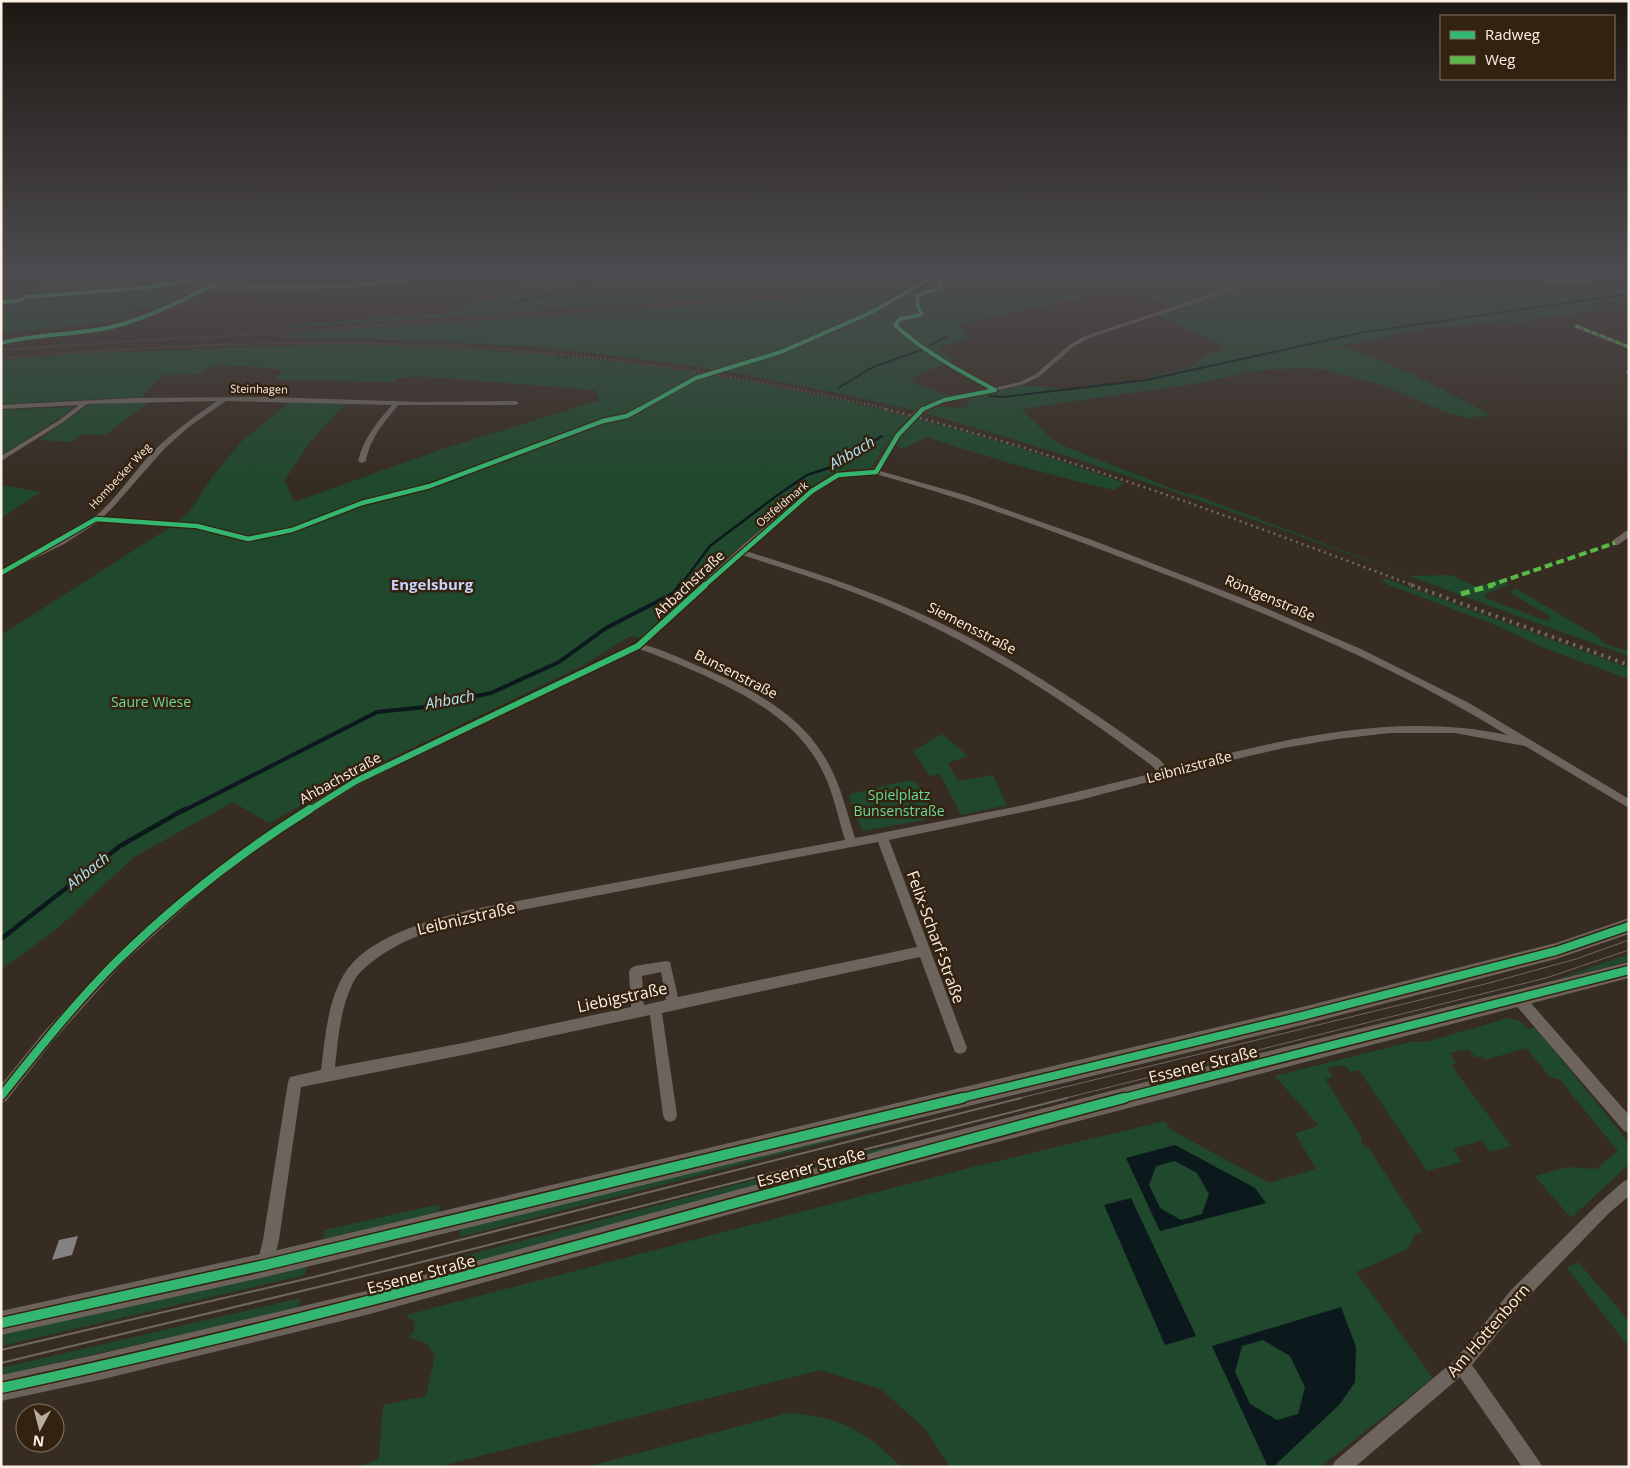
<svg xmlns="http://www.w3.org/2000/svg" width="1630" height="1468" viewBox="0 0 1630 1468" font-family="'Open Sans',sans-serif">
	<style>
		.green { fill: #20482d }
		.water { fill: #0b191c; fill-rule: evenodd }
		.lines { fill: none; stroke-linecap: round; stroke-linejoin: round }
		.stream-far3 { stroke: #0b191c; stroke-width: 2 }
		.stream-far2 { stroke: #0b191c; stroke-width: 2.5 }
		.stream-far1 { stroke: #0b191c; stroke-width: 4 }
		.stream { stroke: #0b191c; stroke-width: 4.5 }
		.building { fill: #868182 }
		.street-tunnel-far1 { stroke: #55493f; stroke-width: 5.5; stroke-dasharray: 5.5 3; stroke-linecap: butt }
		.street-tunnel { stroke: #55493f; stroke-width: 8; stroke-dasharray: 8 4; stroke-linecap: butt }
		.street { fill: #6d645d; fill-rule: evenodd }
		.secondary { fill: #6d625b; fill-rule: evenodd }
		.tram-far1 { stroke: #6f6860; stroke-width: 1 }
		.tram { stroke: #6f6860; stroke-width: 2 }
		.rail-far2 { stroke: #6f6860; stroke-width: 2; stroke-dasharray: 1 3; stroke-linecap: butt }
		.rail-far1 { stroke: #6f6860; stroke-width: 2.5; stroke-dasharray: 2 4; stroke-linecap: butt }
		.rail { stroke: #6f6860; stroke-width: 4; stroke-dasharray: 2.5 5; stroke-linecap: butt }
		.quiet-far2 { stroke: #58b947; stroke-width: 3; stroke-dasharray: 5.5 3; stroke-linecap: butt }
		.quiet-far1 { stroke: #58b947; stroke-width: 4; stroke-dasharray: 8 4; stroke-linecap: butt }
		.quiet { stroke: #58b947; stroke-width: 5; stroke-dasharray: 9 5; stroke-linecap: butt }
		.cycleway-far4-casing { stroke: #342211; stroke-width: 5.5 }
		.cycleway-far3-casing { stroke: #342211; stroke-width: 7 }
		.cycleway-far2-casing { stroke: #342211; stroke-width: 9 }
		.cycleway-far1-casing { stroke: #342211; stroke-width: 11 }
		.cycleway-casing { stroke: #342211; stroke-width: 13 }
		.cycleway-far4 { stroke: #33b770; stroke-width: 4 }
		.cycleway-far3 { stroke: #33b770; stroke-width: 4.5 }
		.cycleway-far2 { stroke: #33b770; stroke-width: 6 }
		.cycleway-far1 { stroke: #33b770; stroke-width: 8 }
		.cycleway { stroke: #33b770; stroke-width: 10 }
		.labels { text-anchor: middle; stroke-width: 5; stroke-linejoin: round; paint-order: stroke }
		.far-street-label { font-size: 11px; fill: #fcefe4; stroke: #342211 }
		.street-label { font-size: 14px; fill: #fcefe4; stroke: #342211 }
		.park-label { font-size: 14px; fill: #67dd95; stroke: #342211 }
		.water-label { font-size: 15px; font-style: italic; fill: #b0e7f5; stroke: #342211 }
		.neighbourhood-label { font-size: 15px; font-weight: bold; fill: #c9d2fc; stroke: #342211 }
		.near-street-label { font-size: 16px; fill: #fcefe4; stroke: #342211 }
	</style>
	<rect width="100%" height="100%" fill="#372c22"/>
	<g class="green">
		<path d="M58,273H224L199,288L154,309L132,310L124,320L1,334V298L35,296L44,281Z"/>
		<path d="M540,273H1091L282,328L284,325L449,313L453,307L524,292L523,282Z"/>
		<path d="M1152,273H1337L1340,275L1307,279L1277,274L1173,306L1125,288L959,324L968,338L937,348L953,359L908,381L954,397L930,402L922,412C821,388 720,368 617,356C505,342 391,339 278,337L287,334Z"/>
		<path d="M1345,277L1431,278L1441,289C1503,294 1567,299 1629,288V298L1595,304L1607,309L1533,319L1528,322L1503,321L1432,328L1282,358L1347,347L1415,375L1491,415L1467,418L1449,413L1381,385L1321,369L1300,368L1262,370L1187,385L1021,409L1052,439L1064,446L1186,494L1195,495L1410,576L1451,575L1477,587L1500,579L1510,585L1487,593L1485,598L1547,621L1551,617L1511,593L1515,588L1598,637L1603,643L1629,652V656C1395,573 1163,480 924,413C944,401 948,411 969,406L968,399L1022,385L1063,389L1153,380L1148,377L1189,368L1205,356L1226,347L1156,314L1265,279L1286,284H1300Z"/>
		<path d="M335,344C447,347 559,353 670,369C825,391 977,430 1124,483L1115,490C1051,476 989,458 927,437L902,449L889,441L871,468L847,470L830,475L810,487L734,552L641,638L630,636L582,666L360,773L269,823L233,802L134,857L59,927L1,970V635L172,526L190,511L215,473L242,441L290,402L351,404L343,406L310,442L285,480L294,502L442,449L600,400L595,390L416,376L396,379L393,382L274,379L284,370L216,364L200,374L163,375L141,397L1,404V360L92,353Z"/>
		<path d="M149,402L105,435L82,434L71,442L39,440L90,404Z"/>
		<path d="M73,407L66,414L1,455V410Z"/>
		<path d="M1,485L41,492L1,518Z"/>
		<path d="M1384,578L1629,668V679L1544,648L1498,626L1389,585L1382,581Z"/>
		<path d="M942,734L968,756L948,763L958,781L993,775L1007,805L961,815L940,774L930,776L913,751Z"/>
		<path d="M910,780L917,783L935,818L863,831L849,797L850,794Z"/>
		<path d="M1629,954V961L1626,962L1555,980Z"/>
		<path d="M1508,1018L1520,1021L1529,1029L1535,1027L1629,1143V1164L1571,1218L1535,1176L1568,1167L1596,1169L1618,1151L1560,1080L1550,1077L1526,1048L1485,1060L1482,1056L1476,1058L1469,1049L1450,1053L1456,1064L1451,1065L1511,1146L1490,1152L1482,1140L1453,1149L1462,1162L1427,1171L1359,1070L1351,1072L1344,1065L1328,1068L1332,1077L1325,1079L1361,1136L1362,1144L1370,1150L1423,1232L1415,1234L1408,1249L1356,1272L1433,1378L1320,1467H950L925,1429L881,1389L820,1370L437,1467H357L379,1459L383,1405L426,1396L435,1355L427,1344L409,1337L414,1331L415,1323L406,1315L973,1167L1165,1121L1171,1130L1269,1183L1316,1169L1295,1133L1319,1126L1275,1076L1410,1042L1430,1041Z"/>
		<path d="M944,1112L890,1126L460,1237V1229Z"/>
		<path d="M915,1142L456,1267V1258L857,1153Z"/>
		<path d="M440,1204L439,1212L323,1239L325,1230Z"/>
		<path d="M1578,1262L1629,1321V1347L1567,1268Z"/>
		<path d="M307,1265L305,1275L1,1346V1333Z"/>
		<path d="M300,1298L298,1309L1,1375V1368Z"/>
		<path d="M788,1413C838,1416 867,1431 901,1467H587Z"/>
	</g>
	<g class="water">
		<path d="M1175,1145L1255,1188L1266,1203L1160,1231L1126,1158ZM1175,1161L1197,1173L1209,1194L1202,1214L1181,1220L1160,1208L1149,1185L1156,1166Z"/>
		<path d="M1131,1198L1196,1336L1165,1345L1104,1205Z"/>
		<path d="M1341,1307L1356,1347L1355,1382L1340,1404L1273,1467H1268L1212,1346ZM1263,1340L1290,1356L1305,1387L1298,1414L1277,1420L1250,1404L1235,1372L1242,1346Z"/>
	</g>
	<g class="lines">
		<g class="stream-far3">
			<path d="M515,303L581,287L605,273"/>
			<path d="M929,346L947,336"/>
			<path d="M838,388L873,367L921,350"/>
			<path d="M989,396L1003,397L1146,380L1365,332L1629,294"/>
		</g>
		<path class="stream-far2" d="M680,586L710,546L775,497L807,475L835,466L882,436"/>
		<path class="stream-far1" d="M183,811L377,712L425,707L491,693L559,662L606,628L674,593L680,585"/>
		<path class="stream" d="M1,939L120,846L185,809"/>
	</g>
	<path class="building" d="M78,1236L72,1255L52,1260L59,1240Z"/>
	<g class="lines">
		<path class="street-tunnel-far1" d="M922,410L924,409"/>
		<path class="street-tunnel" d="M913,418L924,409"/>
		<g class="street">
			<path d="M457,273H475L351,288L203,291L200,289L203,287L351,284Z"/>
			<path d="M1629,273V276L1577,284L1495,278H1349L1308,283L1284,278L1267,279L1089,338L1073,347L1040,376L1024,384L939,404L924,411L921,409L935,402L1020,382L1036,374L1069,345L1085,336L1266,276L1284,274L1308,279L1349,274H1495L1577,280Z"/>
			<path d="M1574,325H1578L1629,345V349L1574,327Z"/>
			<path d="M1628,370L1629,374L1626,373V371Z"/>
			<path d="M266,397L423,402L516,401L519,403L516,405H398C384,423 370,438 366,461L362,463L358,461C363,439 377,422 392,405L226,401L190,426L165,448L114,506L98,522L64,544L1,575V570C32,554 64,540 92,519C115,501 131,475 151,454C171,433 194,417 217,401L87,404L62,423L1,461V456L58,421L79,405L1,409V405L134,398Z"/>
			<path d="M913,416L916,418L894,445L880,471L965,495L1092,540L1242,598L1361,649L1469,703L1629,799V808L1525,746L1455,733H1390L1337,739L1284,748L1232,760L1076,801L889,840L967,1048L965,1052L960,1054L955,1052L920,957L662,1013L677,1115L675,1120L670,1122L665,1120L663,1115L650,1015L458,1056L301,1087L279,1240L271,1270L265,1272L259,1270L257,1264L263,1240L288,1082L290,1077L321,1070C325,1039 327,1004 343,976C365,937 428,921 469,910L845,840C837,814 832,785 817,761C789,715 739,691 692,670C675,663 657,655 639,649L360,784L281,833L204,890L121,965L53,1041L6,1101L1,1103V1085L43,1033L113,957L196,884L273,827L352,778L635,644L745,543L809,489L835,473L873,470L889,443L911,417ZM876,474C904,482 932,490 959,499C1031,522 1102,550 1172,577C1287,622 1402,670 1507,735C1394,711 1278,740 1168,769L1159,759C1078,701 995,645 903,606C852,584 799,568 746,551L815,493L840,477ZM742,555C795,572 848,588 899,611C990,651 1072,706 1151,765L1158,772L1024,805L855,838C846,810 840,781 824,756C796,710 746,686 698,666C681,658 663,650 645,645ZM878,842L917,947L678,997L670,962L666,961L635,966L631,968L629,972L631,1007L458,1044L335,1067C338,1040 340,1010 352,985C356,975 363,969 372,962C401,939 433,930 469,920ZM661,972L666,1000L644,1005L642,976Z"/>
			<path d="M1626,531H1629V537L1618,545H1612V541Z"/>
			<path d="M1518,992L1523,994L1629,1115V1133L1624,1131L1513,1002L1512,998L1513,994Z"/>
			<path d="M1629,1179V1196L1609,1213L1523,1302L1472,1365L1539,1461L1542,1467H1522L1460,1377L1355,1467H1332L1335,1461L1456,1359L1511,1290L1599,1203L1624,1181Z"/>
		</g>
		<g class="secondary">
			<path d="M229,273H239L177,305L130,324L97,332L28,340L1,346V340L15,337C46,332 78,332 110,325C152,315 191,293 229,273Z"/>
			<path d="M1629,918V934L1556,959L1302,1025L265,1277L1,1335V1311L265,1253L1302,1007L1556,943Z"/>
			<path d="M1629,962V978L890,1170L366,1315L99,1380L1,1401V1375L99,1354L366,1291L890,1148L1188,1071Z"/>
		</g>
		<g class="tram-far1">
			<path d="M1016,1099L1489,983L1576,959L1629,940"/>
			<path d="M1062,1099L1546,978L1629,950"/>
		</g>
		<g class="tram">
			<path d="M1,1350L314,1277L1021,1098"/>
			<path d="M1,1363L410,1265L1067,1098"/>
		</g>
		<g class="rail-far2">
			<path d="M201,338L1126,273"/>
			<path d="M1,350L208,336"/>
			<path d="M1,358C112,350 222,342 333,343C521,344 707,366 890,410"/>
		</g>
		<path class="rail-far1" d="M885,409C1066,454 1240,521 1415,586"/>
		<path class="rail" d="M1411,585L1629,665"/>
		<g class="quiet-far2">
			<path d="M236,273H249"/>
			<path d="M1593,273L1605,278"/>
			<path d="M1576,326L1629,347"/>
		</g>
		<path class="quiet-far1" d="M1488,586L1615,543"/>
		<path class="quiet" d="M1461,594L1493,585"/>
		<defs>
			<g id="cycleway-far4">
				<path d="M954,273L939,279L941,288L917,295L918,307L922,313L920,315L900,319L895,325C924,352 960,371 995,390"/>
				<path d="M1,302L18,301L27,297L143,288L221,275"/>
				<path d="M1,343C37,334 75,335 112,327C155,316 195,294 235,273"/>
				<path d="M638,410L696,378L781,352L870,313L940,273"/>
				<path d="M921,410L944,400L995,390"/>
			</g>
			<g id="cycleway-far3">
				<path d="M1,573L96,519L197,526L248,539L292,530L362,503L430,486L603,421L627,416L640,409"/>
				<path d="M704,586L812,491L838,475L876,472L898,435L923,409"/>
			</g>
			<path id="cycleway-far2" d="M308,811L356,781L638,646L705,585"/>
			<g id="cycleway-far1">
				<path d="M1,1096C38,1050 75,1003 117,961C175,904 241,852 310,809"/>
				<path d="M957,1099L1302,1016L1556,951L1629,926"/>
				<path d="M1120,1099L1629,970"/>
			</g>
			<g id="cycleway">
				<path d="M1,1323L265,1265L962,1098"/>
				<path d="M1,1388C379,1307 750,1196 1124,1098"/>
			</g>
		</defs>
		<use href="#cycleway-far4" class="cycleway-far4-casing"/>
		<use href="#cycleway-far3" class="cycleway-far3-casing"/>
		<use href="#cycleway-far2" class="cycleway-far2-casing"/>
		<use href="#cycleway-far1" class="cycleway-far1-casing"/>
		<use href="#cycleway" class="cycleway-casing"/>
		<use href="#cycleway-far4" class="cycleway-far4"/>
		<use href="#cycleway-far3" class="cycleway-far3"/>
		<use href="#cycleway-far2" class="cycleway-far2"/>
		<use href="#cycleway-far1" class="cycleway-far1"/>
		<use href="#cycleway" class="cycleway"/>
	</g>
	<linearGradient id="sky" x2="0" y2="1"><stop stop-color="#1e1813"/><stop offset="0.57" stop-color="#4d4b4f"/><stop offset="1" stop-color="#4d4b4f" stop-opacity="0"/></linearGradient>
	<rect width="1630" height="479" fill="url(#sky)"/>
	<g class="labels">
		<g class="far-street-label">
			<text transform="translate(259 389) rotate(1)" y="4">Steinhagen</text>
			<text transform="translate(120 476) rotate(-47)" y="4">Hombecker Weg</text>
			<text transform="translate(782 504) rotate(-40)" y="4">Ostfeldmark</text>
		</g>
		<g class="street-label">
			<text transform="translate(689 584) rotate(-43)" y="5">Ahbachstraße</text>
			<text transform="translate(1270 598) rotate(23)" y="5">Röntgenstraße</text>
			<text transform="translate(972 628) rotate(27)" y="5">Siemensstraße</text>
			<text transform="translate(736 674) rotate(27)" y="5">Bunsenstraße</text>
			<text transform="translate(1189 767) rotate(-15)" y="5">Leibnizstraße</text>
			<text transform="translate(340 778) rotate(-29)" y="5">Ahbachstraße</text>
		</g>
		<g class="park-label">
			<text x="151" y="707">Saure Wiese</text>
			<text x="899" y="800">Spielplatz<tspan x="899" dy="16">Bunsenstraße</tspan></text>
		</g>
		<g class="water-label">
			<text transform="translate(852 453) rotate(-30)" y="5">Ahbach</text>
			<text transform="translate(450 700) rotate(-10)" y="5">Ahbach</text>
			<text transform="translate(88 871) rotate(-38)" y="5">Ahbach</text>
		</g>
		<g class="neighbourhood-label">
			<text x="432" y="590">Engelsburg</text>
		</g>
		<g class="near-street-label">
			<text transform="translate(466 918) rotate(-13)" y="6">Leibnizstraße</text>
			<text transform="translate(936 937) rotate(70)" y="6">Felix-Scharf-Straße</text>
			<text transform="translate(622 997) rotate(-12)" y="6">Liebigstraße</text>
			<text transform="translate(1203 1064) rotate(-14)" y="6">Essener Straße</text>
			<text transform="translate(811 1167) rotate(-15)" y="6">Essener Straße</text>
			<text transform="translate(421 1274) rotate(-15)" y="6">Essener Straße</text>
			<text transform="translate(1488 1330) rotate(-49)" y="6">Am Hottenborn</text>
		</g>
	</g>
	<rect width="1630" height="1468" fill="none" stroke="#fcefe4" stroke-width="5"/>
	<rect x="1440" y="15" width="175" height="65" fill="#342211" stroke="#847465"/>
	<rect x="1450" y="31" width="25" height="8" fill="#33b770" stroke="#847465"/>
	<text x="1485" y="40" font-size="15" fill="#fcefe4">Radweg</text>
	<rect x="1450" y="56" width="25" height="8" fill="#58b947" stroke="#847465"/>
	<text x="1485" y="65" font-size="15" fill="#fcefe4">Weg</text>
	<g transform="translate(40 1428) rotate(187)"><circle r="24" fill="#342211" stroke="#847465"/>
	<path d="M0-4L9 19L0 12L-9 19Z" fill="#b7aba0"/>
	<text y="-8" font-size="14" font-weight="bold" text-anchor="middle" fill="#fcefe4">N</text>
	</g>
</svg>
